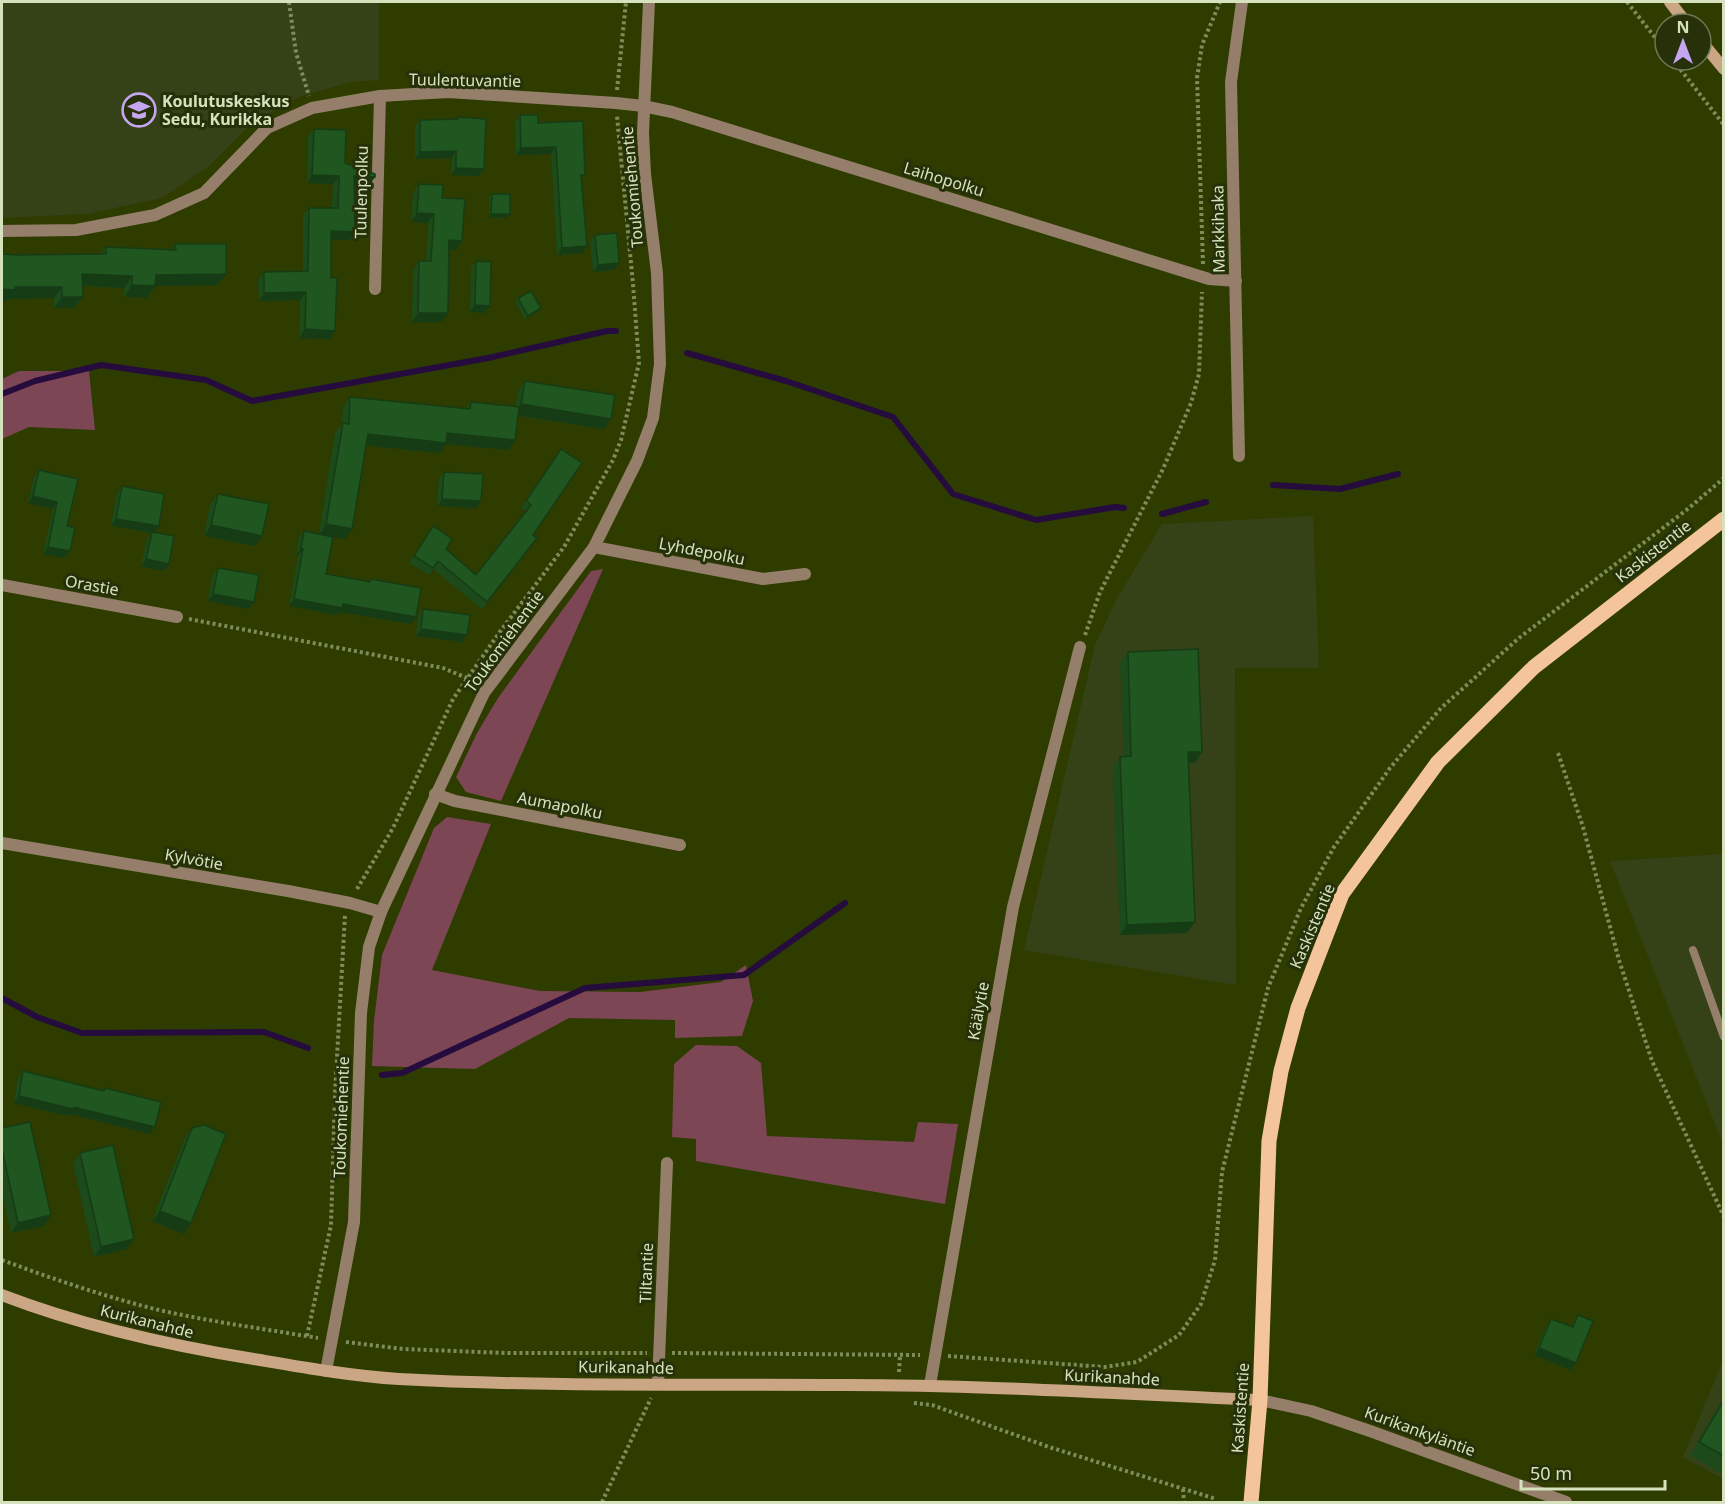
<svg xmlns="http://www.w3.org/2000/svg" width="1725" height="1504" viewBox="0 0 1725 1504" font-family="'Noto Sans',sans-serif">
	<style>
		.built { fill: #354116 }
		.green { fill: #7c4655 }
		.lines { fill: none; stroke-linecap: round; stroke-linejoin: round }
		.stream { stroke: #250b3e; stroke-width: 6 }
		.path { stroke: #7e8c5b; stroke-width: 4; stroke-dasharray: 3 3; stroke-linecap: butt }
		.lane { stroke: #957e6a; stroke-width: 8 }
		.street { stroke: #957e6a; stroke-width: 12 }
		.secondary { stroke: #cba685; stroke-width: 12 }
		.primary { stroke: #f4c59b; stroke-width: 15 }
		.wall { fill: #1c4a1b }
		.shaded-wall { fill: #163c16 }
		.building { fill: #20561f; stroke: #163c16; stroke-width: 1.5 }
		.labels { text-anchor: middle; stroke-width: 6; stroke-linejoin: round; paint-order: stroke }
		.street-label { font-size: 16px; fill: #d5e2bd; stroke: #263109 }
		.poi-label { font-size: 16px; font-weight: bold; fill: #d5e2bd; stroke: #263109; text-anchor: start }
	</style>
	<rect width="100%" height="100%" fill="#2e3c00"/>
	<g class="built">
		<path d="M2,2H379V80L351,82L299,97L252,123L208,167L162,198L87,214L2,218Z"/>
		<path d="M1313,516L1319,668H1235L1236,985L1024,950L1095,645L1115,602L1162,524Z"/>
		<path d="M1723,854V1144L1610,861Z"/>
		<path d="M1723,1337V1479L1683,1457L1722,1363V1339Z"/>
	</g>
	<g class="green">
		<path d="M19,371H89L95,430L29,427L2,439V379Z"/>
		<path d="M603,569L501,801L466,792L456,777L477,733L498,698L591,571Z"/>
		<path d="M447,817L491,824L432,970L540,991L640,992L721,982L746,965L753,1001L742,1036L675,1038V1020L569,1018L475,1069L372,1066L374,1021L382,955L434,828Z"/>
		<path d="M696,1045L737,1046L761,1063L767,1136L914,1142L918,1122L958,1124L945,1204L696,1161V1139L672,1137L674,1064Z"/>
	</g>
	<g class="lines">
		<g class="stream">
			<path d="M687,353L786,381L893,417L953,494L1036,520L1115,507L1124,508"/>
			<path d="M2,394L35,381L101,365L206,380L252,401L488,358L607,331H616"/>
			<path d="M1273,485L1340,489L1398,474"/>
			<path d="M1162,514L1206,502"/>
			<path d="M2,998L37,1017L82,1033L264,1032L308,1048"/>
			<path d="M382,1075L402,1073L585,988L744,975L845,903"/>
		</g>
		<g class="path">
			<path d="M289,2L296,53L309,96"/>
			<path d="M1627,2L1665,50"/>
			<path d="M1673,60L1724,125"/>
			<path d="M617,90L626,2"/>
			<path d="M1203,264L1197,78L1202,45L1220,2"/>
			<path d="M189,619L443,668L467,678"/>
			<path d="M1085,635L1100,592L1163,469L1191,403L1199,374L1202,292"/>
			<path d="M1558,753L1583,827L1619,960L1652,1061L1724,1217"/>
			<path d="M357,889L393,828L453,699L499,633L564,547L613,460L621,440L639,363L633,284L617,116"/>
			<path d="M2,1260C53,1279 106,1297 159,1310C212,1322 265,1329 318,1338"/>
			<path d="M307,1336L331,1225L335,1093L345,915"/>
			<path d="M346,1342L403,1349L506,1353H647"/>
			<path d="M672,1353L920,1355"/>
			<path d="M948,1356L1105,1367L1137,1362L1179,1335L1201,1304L1215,1260L1222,1172L1268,988L1301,908L1334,847L1390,768L1441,708L1519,638L1689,508L1724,478"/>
			<path d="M899,1372L900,1355"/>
			<path d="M914,1403L932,1405L1049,1447L1216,1499"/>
			<path d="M1183,1489L1184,1502"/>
			<path d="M602,1502L651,1398"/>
		</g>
		<path class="lane" d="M1693,950L1724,1037"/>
		<g class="street">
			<path d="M2,231L76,230L155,215L204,193L267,128L312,108L380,96L448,92L616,103L643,106L672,112L1209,279L1236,281"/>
			<path d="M375,289L380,96"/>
			<path d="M1239,456L1231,82L1242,2"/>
			<path d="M594,547L763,579L805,574"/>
			<path d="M2,585L177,617"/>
			<path d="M435,794L455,801L680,845"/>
			<path d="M2,843L288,891L350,903L381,912"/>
			<path d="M326,1371L354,1222L361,1013L369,947L381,912L484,693L594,547L637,461L653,418L660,364L657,273L645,174L643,133L649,2"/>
			<path d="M658,1384L667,1163"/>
			<path d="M930,1385L1013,907L1080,647"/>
			<path d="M1260,1400L1311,1411L1370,1431L1566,1502"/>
		</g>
		<g class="secondary">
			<path d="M1670,2L1687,24"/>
			<path d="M1701,41L1724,69"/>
			<path d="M2,1295C85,1327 172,1346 260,1360C307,1368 353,1376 399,1379C548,1387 697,1384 846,1385C984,1385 1122,1394 1260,1400"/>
		</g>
		<path class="primary" d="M1251,1502L1260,1400L1269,1141L1281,1071L1298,1008L1342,894L1438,762L1534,667L1724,519"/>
	</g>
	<g class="wall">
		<path d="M520,115L538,123L581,181L582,253L557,255L551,154L516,155L515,122Z"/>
		<path d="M458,117L484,169L479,176L451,175L452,158L415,159V127L420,120L457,119Z"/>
		<path d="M314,129L345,163L375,177L369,185H354L355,232L349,240H331L330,339L299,338L300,300L259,301L258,280L264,272L303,271V216L309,208H332L333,184L307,183L308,137Z"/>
		<path d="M419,184L442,198L462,241L456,250H449L448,313L442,322H412L413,270L419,261H426L428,223L411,222L413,193Z"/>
		<path d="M492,194L510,214L507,218L489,217V198Z"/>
		<path d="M595,235L619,263L614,270L593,272L590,242Z"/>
		<path d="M2,242L3,254L16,255L101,254L106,247L171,250L175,244L226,274L218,285L155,286L147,298L124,297V288L82,286L83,297L74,308H54V298L9,299L7,301H3V304L2,306Z"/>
		<path d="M476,261L485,313L470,312L471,268Z"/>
		<path d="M518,298L539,311L525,319L515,302Z"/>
		<path d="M525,381L604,429L518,416L508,450L446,444L439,453L366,445L345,539L333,537L326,574L369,582L371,579L411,624L339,612L337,615L289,606L298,556L296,555L299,538L304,531L319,534L335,433L342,424L343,407L350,397L466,408L471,402L515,407L518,392Z"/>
		<path d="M561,449L533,535L532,545L482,609L433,569L429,575L409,563L433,526L446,549L476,575L526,511L521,508Z"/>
		<path d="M39,470L78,479L67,526L70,551L65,558L43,554L53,509L28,503L34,477Z"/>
		<path d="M444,472L481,501L476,508L437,506L439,479Z"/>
		<path d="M122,486L159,526L155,532L164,571L141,566L147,539L151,533L111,526L117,493Z"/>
		<path d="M218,494L255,546L204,536L210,505Z"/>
		<path d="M218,568L254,602L249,609L208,601L213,575Z"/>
		<path d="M423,609L467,635L462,642L416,636L418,616Z"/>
		<path d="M1128,652L1202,752L1195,763H1189L1187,933L1120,935L1113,767L1120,757H1124L1120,663Z"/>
		<path d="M23,1071L103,1091L105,1088L150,1134L70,1114L68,1116L14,1103L18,1078Z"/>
		<path d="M2,1128L44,1226L11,1233L2,1192Z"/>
		<path d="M192,1128L184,1234L152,1221L185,1138Z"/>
		<path d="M80,1153L134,1239L127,1249L94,1257L73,1163Z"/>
		<path d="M1578,1315L1576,1363L1571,1370L1534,1355L1546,1326L1551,1319L1571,1326Z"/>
		<path d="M1724,1397V1475L1690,1455Z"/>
	</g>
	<g class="shaded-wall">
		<path d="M556,147L551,154L516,155L521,148Z"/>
		<path d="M456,151L452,158L415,159L420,152Z"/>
		<path d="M456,168L484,169L479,176L451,175Z"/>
		<path d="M312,175L339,176L333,184L307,183Z"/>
		<path d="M354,176L375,177L369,185H348Z"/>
		<path d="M417,213L434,214L428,223L411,222Z"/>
		<path d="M491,214H510L507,218L489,217Z"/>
		<path d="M331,231L355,232L349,240H326Z"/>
		<path d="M449,240L462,241L456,250L443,249Z"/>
		<path d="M587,246L582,253L557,255L562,248Z"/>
		<path d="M619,263L614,270L593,272L598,265Z"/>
		<path d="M82,274L132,276L124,288L74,285Z"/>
		<path d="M226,274L218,285L152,286H155L147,298L124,297L132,285L156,275Z"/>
		<path d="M15,287H62L54,298L9,299L7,301H2L3,289Z"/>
		<path d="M306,292L300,300L259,301L264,293Z"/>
		<path d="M62,297H83L74,308H54Z"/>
		<path d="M475,305L490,306L485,313L470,312Z"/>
		<path d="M541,308L539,311L525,319L528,316Z"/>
		<path d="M418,313H448L442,322H412Z"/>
		<path d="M305,329L335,331L330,339L299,338Z"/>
		<path d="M521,404L611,419L604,429L514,415Z"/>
		<path d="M447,433L515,440L508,450L446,444L439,453L361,445L368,434Z"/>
		<path d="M33,496L57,502L53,509L28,503Z"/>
		<path d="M442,499L481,501L476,508L437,506Z"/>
		<path d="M116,519L159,526L154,533L111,526Z"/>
		<path d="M326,524L352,529L345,539L319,535Z"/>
		<path d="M211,525L262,536L255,546L204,536Z"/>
		<path d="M48,547L70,551L65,558L43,554Z"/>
		<path d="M301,548L303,549L298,556L296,555Z"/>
		<path d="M146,559L169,564L164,571L141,566Z"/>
		<path d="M213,594L254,602L249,609L208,601Z"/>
		<path d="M294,599L343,604L416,617L411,624L339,612L337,615L289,606Z"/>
		<path d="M421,629L467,635L462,642L416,636Z"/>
		<path d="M1188,752H1202L1195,763H1181Z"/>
		<path d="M1195,922L1187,933L1120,935L1127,925Z"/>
		<path d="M19,1096L74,1107L155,1127L150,1134L70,1114L68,1116L14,1103Z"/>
		<path d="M160,1211L191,1223L184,1234L152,1221Z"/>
		<path d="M51,1215L44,1226L11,1233L18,1223Z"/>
		<path d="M134,1239L127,1249L94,1257L101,1247Z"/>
		<path d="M1539,1348L1576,1363L1571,1370L1534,1355Z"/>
	</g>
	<g class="building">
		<path d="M520,115H538V123L583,121L585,175H581L587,246L562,248L556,147L521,148Z"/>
		<path d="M458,117L486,119L484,169L456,168V151L420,152V120L458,119Z"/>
		<path d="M314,129L346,130L345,163L375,174V177L354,176L355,232L331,231V278H337L335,331L305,329L306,292L264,293V272L308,271L309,208H338L339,176L312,175Z"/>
		<path d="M419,184L443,185L442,198L465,199L462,241L449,240L448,313H418L419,261H431L434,214L417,213Z"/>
		<path d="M492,194H510V214H491Z"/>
		<path d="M617,233L619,263L598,265L595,235Z"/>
		<path d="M2,242H3V254L16,255L106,254V247L176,250L175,244H226V274L156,275L155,286L132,285V276L82,274L83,297H62V287H15V290L3,289V304H2Z"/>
		<path d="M476,261L491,262L490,306L475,305Z"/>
		<path d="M531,291L541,308L528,316L518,298Z"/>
		<path d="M525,381L615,395L611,419L521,404Z"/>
		<path d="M350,397L470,409L471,402L519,407L515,440L447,433L446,443L368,434L352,529L326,524L343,423L349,424Z"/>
		<path d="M561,449L582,463L533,535L537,538L487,602L438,561L433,568L414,556L433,526L452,539L446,549L476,575L531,505L526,501Z"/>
		<path d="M39,470L78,479L67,526L75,528L70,551L48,547L57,502L33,496Z"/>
		<path d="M444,472L483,474L481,501L442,499Z"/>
		<path d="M122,486L164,494L159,526L116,519Z"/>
		<path d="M218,494L269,504L262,536L211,525Z"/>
		<path d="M304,531L333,537L326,574L370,582L371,579L421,588L416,617L343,604L342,608L294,599L303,549L301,548Z"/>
		<path d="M152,532L174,536L169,564L146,559Z"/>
		<path d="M218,568L259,575L254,602L213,594Z"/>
		<path d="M423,609L470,615L467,635L421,629Z"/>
		<path d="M1198,649L1202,752H1188L1195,922L1127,925L1120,757L1131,756L1128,652Z"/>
		<path d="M23,1071L104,1091L105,1088L161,1102L155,1127L74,1107L73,1109L19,1096Z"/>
		<path d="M30,1122L51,1215L18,1223L2,1149V1128Z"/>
		<path d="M204,1125L226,1134L191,1223L160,1211L192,1128Z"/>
		<path d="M113,1145L134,1239L101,1247L80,1153Z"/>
		<path d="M1578,1315L1593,1321L1576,1363L1539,1348L1551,1319L1573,1327Z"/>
		<path d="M1724,1400V1456L1699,1442Z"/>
	</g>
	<defs>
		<symbol id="school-ring" viewBox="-11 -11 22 22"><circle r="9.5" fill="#263109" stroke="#c5a6f0" stroke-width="1.5"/><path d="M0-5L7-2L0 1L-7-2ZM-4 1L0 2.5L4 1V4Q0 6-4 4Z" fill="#c5a6f0"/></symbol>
	</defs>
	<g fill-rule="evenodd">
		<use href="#school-ring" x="120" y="91" width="38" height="38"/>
	</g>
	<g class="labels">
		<g class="street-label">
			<text transform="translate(465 80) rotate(1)" y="6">Tuulentuvantie</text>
			<text transform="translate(944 179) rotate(17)" y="6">Laihopolku</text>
			<text transform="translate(632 187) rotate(-95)" y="6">Toukomiehentie</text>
			<text transform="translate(361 192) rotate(-89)" y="6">Tuulenpolku</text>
			<text transform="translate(1218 229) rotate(-91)" y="6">Markkihaka</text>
			<text transform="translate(702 551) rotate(11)" y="6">Lyhdepolku</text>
			<text transform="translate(1653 551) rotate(-38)" y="6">Kaskistentie</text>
			<text transform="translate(92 585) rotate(10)" y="6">Orastie</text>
			<text transform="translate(504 641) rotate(-54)" y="6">Toukomiehentie</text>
			<text transform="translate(560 805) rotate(11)" y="6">Aumapolku</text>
			<text transform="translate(194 859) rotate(10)" y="6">Kylvötie</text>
			<text transform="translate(1312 926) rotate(-67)" y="6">Kaskistentie</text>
			<text transform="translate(978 1011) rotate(-80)" y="6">Käälytie</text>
			<text transform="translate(341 1117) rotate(-88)" y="6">Toukomiehentie</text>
			<text transform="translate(646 1273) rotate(-88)" y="6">Tiltantie</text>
			<text transform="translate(147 1321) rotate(14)" y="6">Kurikanahde</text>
			<text transform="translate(626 1367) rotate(1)" y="6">Kurikanahde</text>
			<text transform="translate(1112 1377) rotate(3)" y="6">Kurikanahde</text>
			<text transform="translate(1240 1408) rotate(-86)" y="6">Kaskistentie</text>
			<text transform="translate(1420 1431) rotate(20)" y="6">Kurikankyläntie</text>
		</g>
		<g class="poi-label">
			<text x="162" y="107">Koulutuskeskus<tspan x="162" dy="18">Sedu, Kurikka</tspan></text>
		</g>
	</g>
	<rect width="1725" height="1504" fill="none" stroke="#d5e2bd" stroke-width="6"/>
	<g transform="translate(1683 42)"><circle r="28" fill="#263109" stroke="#6c7851" stroke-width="1.5"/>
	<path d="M0-4.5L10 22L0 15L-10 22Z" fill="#c5a6f0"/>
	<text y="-9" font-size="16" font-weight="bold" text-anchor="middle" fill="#d5e2bd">N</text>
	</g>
	<path d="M1521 1480v9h144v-9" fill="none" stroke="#d5e2bd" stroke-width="3"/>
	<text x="1530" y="1480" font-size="18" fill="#d5e2bd" stroke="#263109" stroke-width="4.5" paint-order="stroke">50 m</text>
</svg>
